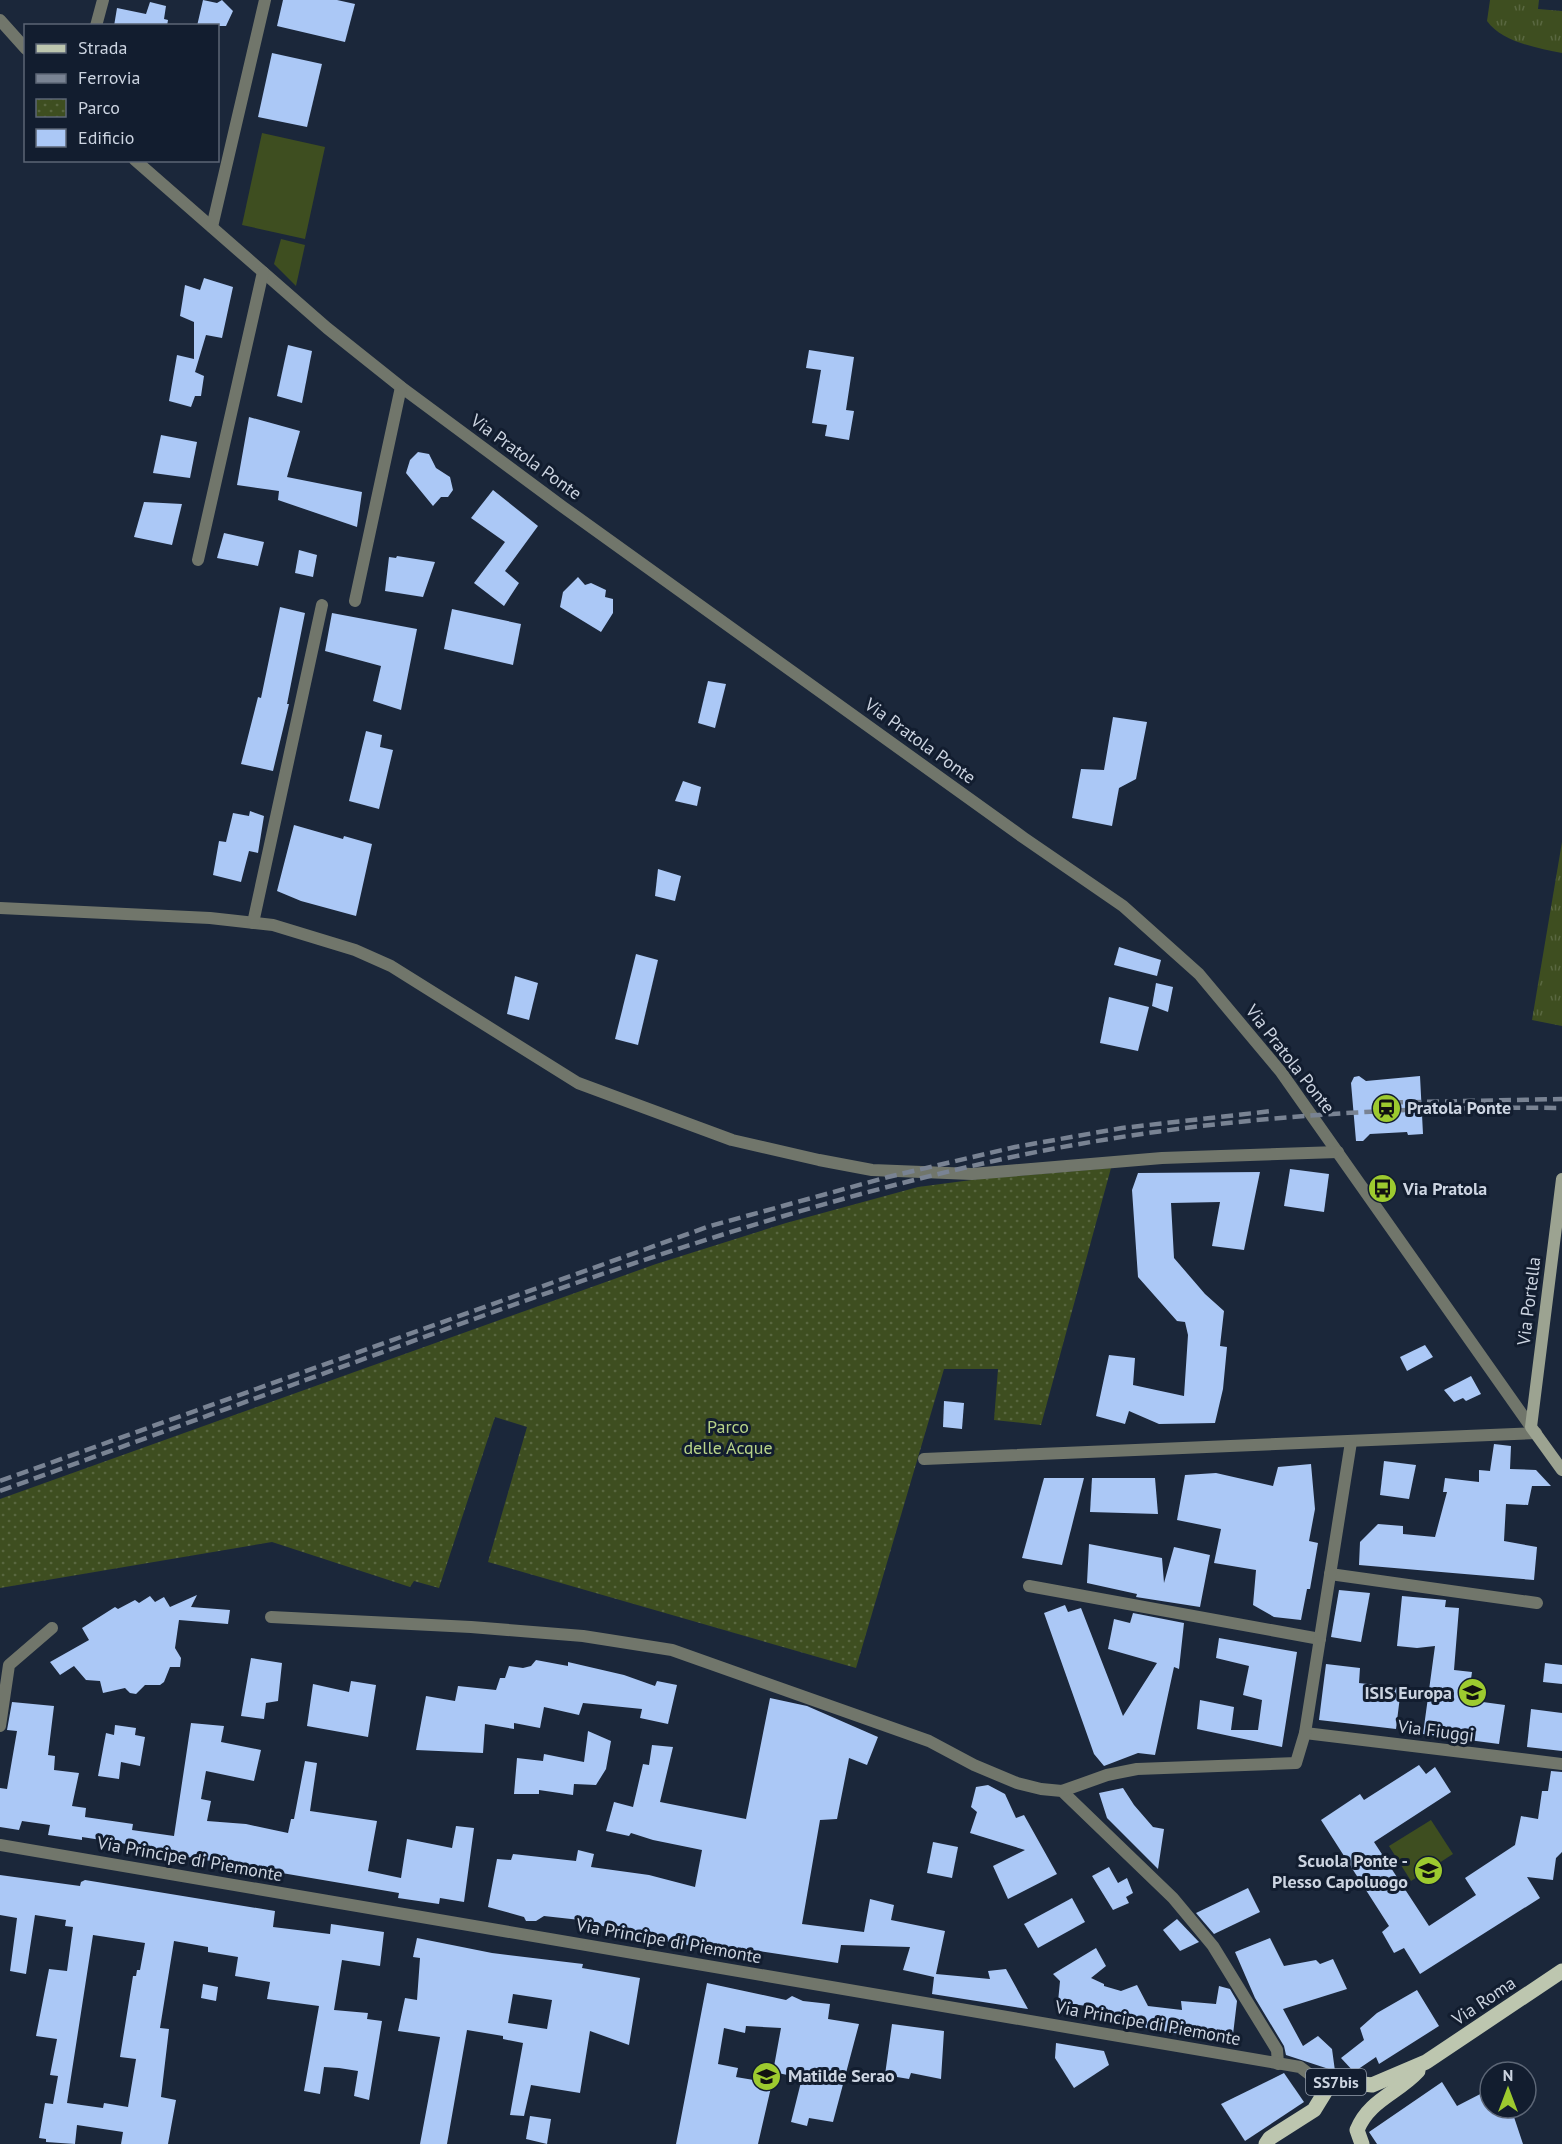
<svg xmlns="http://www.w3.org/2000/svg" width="1562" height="2144" viewBox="0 0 1562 2144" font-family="'PT Sans',sans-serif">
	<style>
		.grass { fill: url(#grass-tufts) }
		.park { fill: url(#park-dots) }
		.pitch { fill: #3e4e20 }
		.building { fill: #abc8f6; fill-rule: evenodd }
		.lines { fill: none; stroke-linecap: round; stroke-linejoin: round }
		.minor { stroke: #71766b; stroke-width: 12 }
		.secondary { stroke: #9ca391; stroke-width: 12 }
		.primary { stroke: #bdc6af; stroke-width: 15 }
		.rail { stroke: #798393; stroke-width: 4.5; stroke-dasharray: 12 6; stroke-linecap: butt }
		.labels { text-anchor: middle; stroke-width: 6; stroke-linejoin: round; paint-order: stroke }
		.shield { fill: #121d2f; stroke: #949dac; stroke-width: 1.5 }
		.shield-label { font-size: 16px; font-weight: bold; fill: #ccd4e1 }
		.street-label { font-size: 18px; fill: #ccd4e1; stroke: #121d2f }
		.poi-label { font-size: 18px; font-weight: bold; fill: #ccd4e1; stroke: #121d2f; text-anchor: start }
		.park-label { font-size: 18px; fill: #b8d489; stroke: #121d2f }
	</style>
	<defs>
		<pattern id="grass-tufts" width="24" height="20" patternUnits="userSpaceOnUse" patternTransform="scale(1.5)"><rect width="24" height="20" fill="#3e4e20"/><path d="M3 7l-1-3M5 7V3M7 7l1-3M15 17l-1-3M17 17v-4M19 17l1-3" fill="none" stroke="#596740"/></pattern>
		<pattern id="park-dots" width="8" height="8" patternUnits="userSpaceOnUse" patternTransform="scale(1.5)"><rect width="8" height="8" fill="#3e4e20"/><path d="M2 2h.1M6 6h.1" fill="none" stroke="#596740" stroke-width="1.8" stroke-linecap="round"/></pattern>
	</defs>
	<rect width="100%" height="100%" fill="#1b273a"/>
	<g class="grass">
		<path d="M1490,0H1539L1538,9L1562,11V53C1537,48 1502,42 1487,21Z"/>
		<path d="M1562,842V1026L1532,1020Z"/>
	</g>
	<path class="park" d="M1111,1168L1041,1425L994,1420L998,1369H944L856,1668L488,1562L527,1427L495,1417L439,1588L414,1581L410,1587L272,1542L0,1588V1499L656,1264L786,1223L918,1187L979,1179Z"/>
	<g class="pitch">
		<path d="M262,133L325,147L305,239L242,225Z"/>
		<path d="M281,239L305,245L296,286L274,264Z"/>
		<path d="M1431,1820L1453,1854L1411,1881L1389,1846Z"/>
	</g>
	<g class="building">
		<path d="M203,0L217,3L222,0L233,11L226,26H197Z"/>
		<path d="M283,0H337L355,4L345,42L277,26Z"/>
		<path d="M150,2L166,6L164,19L168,20L167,26H114L117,8L146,14Z"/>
		<path d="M272,53L322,64L307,127L258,117Z"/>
		<path d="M204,278L233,287L222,338L206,335L195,372L204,376L201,396H195L191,407L169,401L177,355L194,359V322L180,316L185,285L200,290Z"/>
		<path d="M288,345L312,351L302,403L277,396Z"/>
		<path d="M809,350L854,357L846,410L854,411L849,440L825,436L827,425L812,423L821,370L806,368Z"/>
		<path d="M249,417L300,431L287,477L362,492L357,527L278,500L279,491L237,485Z"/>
		<path d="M161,435L197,442L190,478L153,473Z"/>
		<path d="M418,452L429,454L436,468L450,477L453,490L448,497H441L433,506L406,473L410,460Z"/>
		<path d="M493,490L538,526L505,571L519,583L504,606L474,583L505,542L471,518Z"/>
		<path d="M144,502L182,504L172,545L134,537Z"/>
		<path d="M224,533L264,542L258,566L217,558Z"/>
		<path d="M299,550L317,555L313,577L295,573Z"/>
		<path d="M397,556L435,562L423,597L385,591L389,557L396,558Z"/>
		<path d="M578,577L585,585L591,583L606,590L605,597L613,599V613L601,632L560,607L563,592Z"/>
		<path d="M280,607L305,613L287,704H289L273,771L241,764L258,697L261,698Z"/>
		<path d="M452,609L521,624L513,665L444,649Z"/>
		<path d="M332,613L417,629L401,710L373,701L381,666L325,651Z"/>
		<path d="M708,681L726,684L715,728L698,723Z"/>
		<path d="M1113,717L1147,722L1136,779L1119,788L1112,826L1072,818L1081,769L1104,770Z"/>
		<path d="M366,731L382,735L380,747L393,750L379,809L349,801Z"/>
		<path d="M683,781L701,787L697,806L675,801Z"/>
		<path d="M250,811L264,816L258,853L249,851L241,882L213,875L219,841L226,842L233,813L249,816Z"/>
		<path d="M294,825L343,839L344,836L372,844L356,916L301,901L277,891Z"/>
		<path d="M658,869L681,876L675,901L655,896Z"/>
		<path d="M1119,947L1161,960L1157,976L1114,965Z"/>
		<path d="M636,954L658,960L638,1045L615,1039Z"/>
		<path d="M515,976L538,983L529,1020L507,1014Z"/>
		<path d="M1156,983L1173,987L1168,1012L1152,1006Z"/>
		<path d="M1109,997L1149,1007L1138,1051L1100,1043Z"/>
		<path d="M1359,1076L1366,1081L1420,1076L1423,1134L1408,1135L1407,1132L1370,1134L1363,1141H1356L1351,1083L1354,1077Z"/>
		<path d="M1290,1169L1329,1174L1324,1212L1284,1206Z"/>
		<path d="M1260,1172L1244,1250L1212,1246L1220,1202L1171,1203L1174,1258L1205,1294L1224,1311L1220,1346L1227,1347L1223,1389L1215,1423L1159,1424L1129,1411L1125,1424L1096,1416L1109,1355L1135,1358L1133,1385L1184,1396L1188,1335L1185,1322L1177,1321L1138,1277L1132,1190L1138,1173Z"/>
		<path d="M1425,1345L1433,1357L1407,1371L1400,1357Z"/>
		<path d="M1471,1376L1481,1394L1466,1401L1463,1398L1454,1402L1444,1390Z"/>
		<path d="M944,1401L964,1403L962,1429L943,1427Z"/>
		<path d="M1494,1444L1511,1446L1510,1469L1536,1470L1551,1486H1532L1528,1505L1506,1504L1504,1541L1537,1547L1534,1580L1359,1565L1360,1542L1378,1524L1403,1526V1534L1435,1537L1447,1492H1443L1445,1478L1479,1482V1470L1490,1471Z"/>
		<path d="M1384,1461L1416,1465L1409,1499L1380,1495Z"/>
		<path d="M1311,1464L1315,1509L1309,1541L1318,1543L1310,1589H1307L1301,1620L1274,1617L1253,1605L1256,1570L1214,1563L1221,1529L1177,1520L1185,1475L1216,1473L1273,1486L1278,1467Z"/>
		<path d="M1044,1478H1084L1062,1565L1022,1558Z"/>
		<path d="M1092,1478H1155L1158,1514L1090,1512Z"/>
		<path d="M1089,1544L1162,1558L1164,1583L1174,1547L1210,1555L1200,1607L1136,1597L1137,1594L1087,1583Z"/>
		<path d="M1339,1590L1370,1593L1361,1642L1331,1637Z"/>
		<path d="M197,1595L191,1607L230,1610L228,1624L179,1620L175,1648L181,1658L180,1667H170L164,1682L160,1685H145L136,1694L130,1693L125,1688L103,1693L100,1681L86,1680L74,1666L60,1675L50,1662L89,1640L82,1628L115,1607L118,1609L135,1600L139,1603L150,1596L155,1602L164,1597L170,1607Z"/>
		<path d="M1402,1596L1446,1600L1445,1607L1459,1608L1454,1670L1472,1672L1468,1700L1505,1705L1499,1744L1423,1734L1435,1646L1417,1648L1397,1646Z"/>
		<path d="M1065,1605L1068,1612L1081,1608L1123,1716L1157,1663L1108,1649L1114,1619L1130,1623L1133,1613L1184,1623L1179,1669L1174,1667L1155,1755L1138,1753L1104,1766L1094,1754L1044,1613Z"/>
		<path d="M1219,1638L1297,1652L1282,1747L1197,1729L1200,1700L1234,1707L1231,1730H1258L1262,1700L1243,1695L1249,1666L1216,1658Z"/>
		<path d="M251,1658L282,1663L278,1701L266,1703L264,1719L241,1716Z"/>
		<path d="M536,1660L568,1666V1662L624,1675L655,1686L657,1681L677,1685L668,1724L640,1718L642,1709L583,1703L579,1715L544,1707L540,1728L514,1723V1729L485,1724L483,1753L416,1750L426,1696L455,1701L458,1686L496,1690L500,1678H505L509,1666L523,1668L531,1666Z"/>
		<path d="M1545,1663L1562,1665V1684L1543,1682Z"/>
		<path d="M1326,1664L1360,1668L1359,1683L1401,1688L1396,1729L1319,1720Z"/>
		<path d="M351,1681L376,1685L368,1737L307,1726L313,1684L349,1692Z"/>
		<path d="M770,1698L807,1706L878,1737L867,1765L849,1758L837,1819L820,1820L802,1924L864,1932L870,1899L894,1905L891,1920L945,1931L936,1974L990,1979L988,1971L1006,1969L1028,2009L932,1994L934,1977L903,1970L910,1947L841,1945L838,1963L752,1950L751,1956L648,1938L580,1920L544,1916L536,1921H526L524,1917L488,1907L497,1859L511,1860L513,1854L576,1861L578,1850L594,1854L591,1867L649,1875L695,1887L702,1850L653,1840L631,1833L629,1836L606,1831L614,1802L633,1807L643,1764L649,1765L652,1745L673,1747L660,1802L746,1819Z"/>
		<path d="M12,1702L54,1706L48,1755L55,1756L54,1770L79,1773L72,1806L86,1808L85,1817L133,1824L132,1830L174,1836L191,1723L224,1726L221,1742L261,1750L254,1781L206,1771L201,1799L211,1801L207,1821L246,1824L288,1833L291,1819H294L305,1761L317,1763L310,1811L377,1821L368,1871L401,1878L407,1839L452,1848L456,1826L474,1828L464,1902L440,1898L439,1904L398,1898L399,1893L170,1854L151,1850L152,1848L82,1837V1840L48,1835L50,1825L22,1821L19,1830L0,1827V1788L7,1789L17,1731L7,1730Z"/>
		<path d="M1531,1709L1562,1713V1751L1527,1747Z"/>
		<path d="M115,1725L136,1728L135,1735L145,1737L140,1766L121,1762L119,1779L98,1776L106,1733L114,1735Z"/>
		<path d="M588,1731L611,1741L606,1769L596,1785L574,1784L573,1795L539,1790V1794H514L517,1758L543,1761L544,1754L584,1762Z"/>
		<path d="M1419,1765L1426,1774L1435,1767L1451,1792L1374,1842L1429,1926L1476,1895L1465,1878L1515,1845L1521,1816L1538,1819L1542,1791H1548L1551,1771L1562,1772V1852L1556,1858L1553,1880L1527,1877L1540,1898L1420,1974L1404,1948L1394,1953L1382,1932L1389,1926L1321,1820L1360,1794L1364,1800Z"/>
		<path d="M988,1785L1005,1794L1016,1818L1024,1815L1057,1874L1008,1899L993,1866L1025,1850L970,1833L977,1812L971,1807L976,1787Z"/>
		<path d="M1123,1788L1134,1805L1153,1827L1164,1829L1158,1869L1107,1818L1099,1793Z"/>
		<path d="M933,1842L958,1847L952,1878L927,1873Z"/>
		<path d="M1109,1867L1118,1883L1127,1878L1133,1893L1126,1897L1129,1903L1113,1910L1092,1876Z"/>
		<path d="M0,1875L80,1886L81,1882L85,1880L275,1911L273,1927L330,1934L331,1924L384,1932L380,1966L342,1960L334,2010L368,2013L367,2019L382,2021L369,2100L354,2096L358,2071L339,2068L324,2067L320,2094L304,2091L319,2006L267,1999L270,1982L235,1976L238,1957L208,1952V1947L174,1941L160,2028L169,2029L161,2097L176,2100L168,2144H121L123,2132L77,2125L75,2144L46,2142V2139L39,2138L45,2103L53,2104L58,2076L50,2075L57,2039L36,2036L49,1969L67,1971L73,1927L65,1926L66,1920L35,1915L26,1974L10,1971L17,1918L0,1915ZM93,1935L145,1943L140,1970H137L136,1976H133L120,2057L136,2059L128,2107L104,2103L103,2108L67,2103Z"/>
		<path d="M1248,1888L1260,1912L1214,1934L1196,1913Z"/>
		<path d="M1072,1898L1085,1922L1038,1948L1024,1924Z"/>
		<path d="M1177,1919L1199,1942L1180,1951L1163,1930Z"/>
		<path d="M417,1938L492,1953L583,1964L582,1968L640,1978L629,2045L590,2031L580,2093L531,2085L524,2116L510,2115L523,2043L503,2039V2036L467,2030L447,2144H420L440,2037L398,2031L405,1998L417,2000L420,1958L413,1957ZM513,1994L552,2000L547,2029L508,2023Z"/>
		<path d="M1270,1938L1284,1966L1316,1960L1320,1964L1333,1959L1347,1989L1283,2009L1303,2046L1318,2036L1332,2049L1335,2071L1286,2055L1284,2046L1255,1998L1235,1952Z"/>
		<path d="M1096,1948L1106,1966L1091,1978L1104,1984V1986L1121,1991L1137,1985L1148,2006L1182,2010L1181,2001L1216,2004L1219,1986L1230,1989L1237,2001L1232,2043L1100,2020L1108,2009L1058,2002L1060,1981L1053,1974Z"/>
		<path d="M707,1983L786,2000L792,1996L803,2001L830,2004L828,2019L859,2024L833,2122L809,2118L807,2126L791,2122L802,2078L773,2072L781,2028L746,2026L745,2033L724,2028L718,2064L738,2068L736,2077L772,2083L758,2144H676Z"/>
		<path d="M203,1984L218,1987L216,2001L201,1998Z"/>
		<path d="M1417,1990L1439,2026L1379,2064L1376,2057L1354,2072L1341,2058L1364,2040L1360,2028L1377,2013Z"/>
		<path d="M892,2024L944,2031L941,2079L911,2073L909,2079L885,2075Z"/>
		<path d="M1056,2043L1104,2051L1109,2065L1074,2088L1055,2058Z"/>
		<path d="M1284,2073L1304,2102L1245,2141L1221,2104Z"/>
		<path d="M1442,2082L1457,2106L1490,2089V2108H1511L1523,2144H1377L1369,2132Z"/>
		<path d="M530,2116L551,2119L547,2144L526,2139Z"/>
	</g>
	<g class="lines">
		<g class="minor">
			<path d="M0,20L26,49"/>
			<path d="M96,26L103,0"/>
			<path d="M135,160L327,328L401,387L563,507L1024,838L1123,906L1199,974L1281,1072L1531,1427"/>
			<path d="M212,227L265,0"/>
			<path d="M198,560L263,272"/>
			<path d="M355,601L401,387"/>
			<path d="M0,908L210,918L273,925L355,950L391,966L578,1083L732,1140L819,1160L872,1170L972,1174L1162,1158L1338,1152"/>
			<path d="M253,923L322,605"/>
			<path d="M924,1459L1536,1433"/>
			<path d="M1330,1574L1537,1603"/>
			<path d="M1029,1586L1320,1639"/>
			<path d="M271,1617L471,1627L583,1636L672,1650L929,1741L974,1765L1017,1783L1041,1789L1062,1791L1173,1898L1213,1946L1277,2050L1278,2064"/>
			<path d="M0,1726L9,1665L52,1628"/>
			<path d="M1305,1733L1562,1764"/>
			<path d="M1062,1791L1107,1775L1137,1769L1296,1763L1305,1733L1351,1442"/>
			<path d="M0,1845L1300,2067L1326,2087"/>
		</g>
		<path class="secondary" d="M1562,1179L1531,1427L1562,1470"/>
		<g class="primary">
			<path d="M1266,2144L1270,2138L1314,2110L1330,2084L1337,2081L1372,2085L1426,2062L1562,1971"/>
			<path d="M1362,2144L1357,2130C1369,2100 1398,2093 1418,2071"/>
		</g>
		<g class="rail">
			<path d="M1373,1103L1562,1099"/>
			<path d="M0,1481L710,1226L888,1177L1015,1147L1122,1128L1272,1111"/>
			<path d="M0,1491C135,1442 270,1393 405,1344C605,1271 804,1202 1012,1157C1192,1119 1378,1106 1562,1108"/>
		</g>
	</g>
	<defs>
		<symbol id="station-disc" viewBox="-11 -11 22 22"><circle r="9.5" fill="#9dca2f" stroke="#121d2f"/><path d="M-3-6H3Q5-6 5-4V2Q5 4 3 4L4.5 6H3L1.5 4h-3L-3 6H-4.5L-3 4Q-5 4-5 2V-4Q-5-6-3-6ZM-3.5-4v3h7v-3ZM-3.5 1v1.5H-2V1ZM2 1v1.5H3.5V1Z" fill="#111"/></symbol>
		<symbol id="bus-disc" viewBox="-11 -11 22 22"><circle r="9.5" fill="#9dca2f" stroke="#121d2f"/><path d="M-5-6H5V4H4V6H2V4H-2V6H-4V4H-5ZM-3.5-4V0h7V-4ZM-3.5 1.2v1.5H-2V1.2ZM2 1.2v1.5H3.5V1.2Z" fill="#111"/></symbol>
		<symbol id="school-disc" viewBox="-11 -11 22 22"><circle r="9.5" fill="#9dca2f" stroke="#121d2f"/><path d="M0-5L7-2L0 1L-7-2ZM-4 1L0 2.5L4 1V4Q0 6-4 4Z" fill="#111"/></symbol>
	</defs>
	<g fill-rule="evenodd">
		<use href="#station-disc" x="1370" y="1092" width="33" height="33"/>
		<use href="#bus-disc" x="1366" y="1172" width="33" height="33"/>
		<use href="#school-disc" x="1456" y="1676" width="33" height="33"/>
		<use href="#school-disc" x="1412" y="1854" width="33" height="33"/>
		<use href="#school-disc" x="750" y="2060" width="33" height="33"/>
	</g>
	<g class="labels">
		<rect class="shield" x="1306" y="2069" width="60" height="26" rx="4.5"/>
		<g class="shield-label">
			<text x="1336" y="2088">SS7bis</text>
		</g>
		<g class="street-label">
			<text transform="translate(526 457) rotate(36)" y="6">Via Pratola Ponte</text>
			<text transform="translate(920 741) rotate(36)" y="6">Via Pratola Ponte</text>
			<text transform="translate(1290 1059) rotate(52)" y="6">Via Pratola Ponte</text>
			<text transform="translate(1529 1301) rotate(-83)" y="6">Via Portella</text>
			<text transform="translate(1436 1731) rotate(7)" y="6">Via Fiuggi</text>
			<text transform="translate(190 1859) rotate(10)" y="6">Via Principe di Piemonte</text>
			<text transform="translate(669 1941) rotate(10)" y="6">Via Principe di Piemonte</text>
			<text transform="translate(1484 2001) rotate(-34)" y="6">Via Roma</text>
			<text transform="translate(1148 2023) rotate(10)" y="6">Via Principe di Piemonte</text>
		</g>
		<g class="poi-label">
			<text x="1407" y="1114">Pratola Ponte</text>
			<text x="1403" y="1195">Via Pratola</text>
			<text x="1452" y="1699" text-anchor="end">ISIS Europa</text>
			<text x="1408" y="1867" text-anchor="end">Scuola Ponte -<tspan x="1408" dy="21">Plesso Capoluogo</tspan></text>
			<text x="788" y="2082">Matilde Serao</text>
		</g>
		<g class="park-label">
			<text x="728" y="1433">Parco<tspan x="728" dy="21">delle Acque</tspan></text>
		</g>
	</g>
	<rect x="24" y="24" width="195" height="138" fill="#121d2f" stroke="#5c6676" stroke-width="1.5"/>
	<rect x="36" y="44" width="30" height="9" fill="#bdc6af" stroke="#5c6676" stroke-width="1.5"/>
	<text x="78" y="54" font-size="18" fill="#ccd4e1">Strada</text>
	<rect x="36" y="74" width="30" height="9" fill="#798393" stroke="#5c6676" stroke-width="1.5"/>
	<text x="78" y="84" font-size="18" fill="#ccd4e1">Ferrovia</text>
	<rect x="36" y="99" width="30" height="18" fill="url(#park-dots)" stroke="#5c6676" stroke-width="1.5"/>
	<text x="78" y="114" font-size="18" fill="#ccd4e1">Parco</text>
	<rect x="36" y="129" width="30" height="18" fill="#abc8f6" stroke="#5c6676" stroke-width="1.5"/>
	<text x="78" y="144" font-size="18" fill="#ccd4e1">Edificio</text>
	<g transform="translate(1508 2090)"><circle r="28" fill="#121d2f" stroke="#5c6676" stroke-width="1.5"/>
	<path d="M0-4.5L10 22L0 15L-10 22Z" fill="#9dca2f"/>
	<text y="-9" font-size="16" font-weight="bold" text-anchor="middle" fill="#ccd4e1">N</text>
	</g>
</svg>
